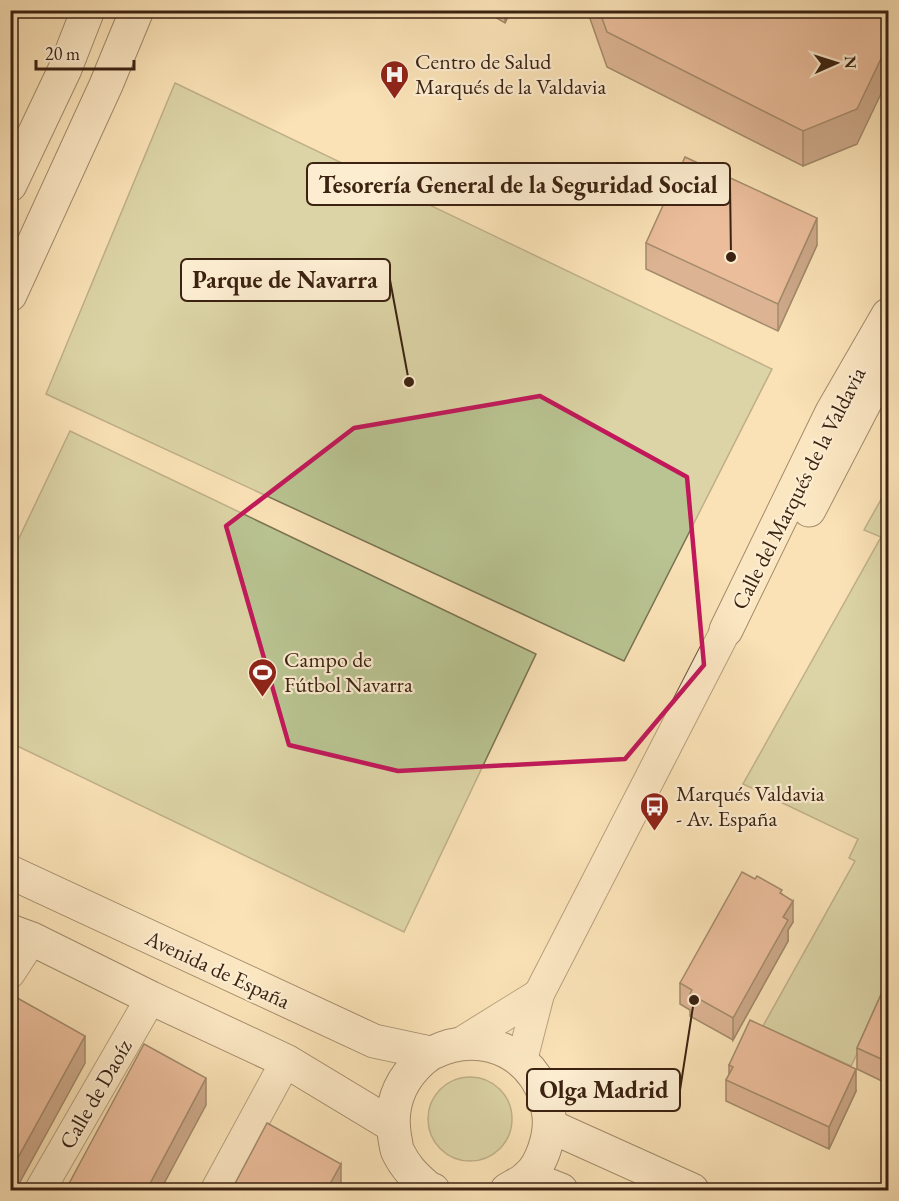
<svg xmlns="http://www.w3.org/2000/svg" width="899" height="1201" viewBox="0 0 899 1201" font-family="'EB Garamond',serif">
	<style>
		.green { fill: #b9c492; stroke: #7a7352; stroke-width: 1.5 }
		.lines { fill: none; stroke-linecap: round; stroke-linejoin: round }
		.street-casing { stroke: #6b523a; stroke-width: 32 }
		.secondary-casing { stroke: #3b2211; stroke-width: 35 }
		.street { stroke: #fcecd0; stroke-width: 30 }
		.secondary { stroke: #fcecd0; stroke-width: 33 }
		.wall { fill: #bb7c69; stroke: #3b2211; stroke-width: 1.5 }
		.shaded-wall { fill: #986555; stroke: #3b2211; stroke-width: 1.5 }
		.building { fill: #d9907a; stroke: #3b2211; stroke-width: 1.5 }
		.marked { fill: none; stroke: #c2185b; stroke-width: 4.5; stroke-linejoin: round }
		.labels { text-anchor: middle; stroke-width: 4.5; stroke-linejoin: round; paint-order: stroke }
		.poi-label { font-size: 22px; fill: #3b2211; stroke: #fcecd0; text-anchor: start }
		.street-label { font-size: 22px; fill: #3b2211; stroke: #fcecd0 }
		.leader { fill: none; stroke: #3b2211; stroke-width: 2 }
		.callout-dot { fill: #3b2211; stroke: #fcecd0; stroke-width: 2 }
		.callout { fill: #fcecd0; stroke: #3b2211; stroke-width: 2 }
		.callout-label { font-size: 24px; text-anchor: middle; font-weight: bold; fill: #3b2211 }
	</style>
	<rect width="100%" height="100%" fill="#fae2b7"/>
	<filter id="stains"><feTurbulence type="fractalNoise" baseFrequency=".00333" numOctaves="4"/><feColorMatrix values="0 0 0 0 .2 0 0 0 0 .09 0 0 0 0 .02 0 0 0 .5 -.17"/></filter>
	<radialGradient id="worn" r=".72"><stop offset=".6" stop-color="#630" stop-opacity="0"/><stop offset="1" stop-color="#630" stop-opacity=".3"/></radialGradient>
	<g class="green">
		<path d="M175,83L772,369L624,661L46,394Z"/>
		<path d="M70,431L536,654L404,932L11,743V555Z"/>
		<path d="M888,487V991L851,1066L763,1026L855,861L849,858L858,839L743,784L881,537L864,530Z"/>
		<circle cx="470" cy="1119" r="42"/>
	</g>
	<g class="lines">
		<defs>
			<g id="street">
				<path d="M10,973L32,939"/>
				<path d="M460,1043L539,994"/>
				<path d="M522,1060L539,994L726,630"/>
				<path d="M40,1190L151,998"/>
				<path d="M216,1190L286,1061"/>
			</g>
			<g id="secondary">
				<path d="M10,185L65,69L88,10"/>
				<path d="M10,295L106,85L137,10"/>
				<path d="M809,510L888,358"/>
				<path d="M726,630L832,412L888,315"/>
				<path d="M10,872L374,1041L430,1053"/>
				<path d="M10,931L32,939L151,998L286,1061L392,1125"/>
				<path d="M550,1126L692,1190"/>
				<path d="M528,1177L561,1190"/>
				<path d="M433,1190H430C416,1177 407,1170 398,1152C396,1148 396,1143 395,1139C389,1108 398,1082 421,1061C425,1058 428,1055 432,1053C485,1026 543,1057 549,1116C551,1135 542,1166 526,1178C521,1183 513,1186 507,1190"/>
			</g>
		</defs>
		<use href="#street" class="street-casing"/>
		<use href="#secondary" class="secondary-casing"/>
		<use href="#street" class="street"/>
		<use href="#secondary" class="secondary"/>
	</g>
	<g class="wall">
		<path d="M483,10H511L505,23Z"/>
		<path d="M587,10H888L857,144L803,166L607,67Z"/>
		<path d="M646,243L817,245L778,331L646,269Z"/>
		<path d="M782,894L793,922L788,930V941L733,1040L690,1016V1010L680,1004V983Z"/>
		<path d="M888,979V1084L857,1069V1048Z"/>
		<path d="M729,1065L856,1091L829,1149L726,1101V1080L729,1075Z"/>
	</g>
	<g class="shaded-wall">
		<path d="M505,10H511L505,23Z"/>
		<path d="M888,44V79L857,144L803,166V131Z"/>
		<path d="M817,218V245L778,331V304Z"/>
		<path d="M793,901V922L788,930V941L733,1040V1018L783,917Z"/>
		<path d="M85,1036V1063L15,1191H10V1172Z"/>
		<path d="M856,1069V1091L829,1149V1127Z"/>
		<path d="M206,1078V1105L160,1191H146Z"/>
		<path d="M341,1164V1185L338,1191H326Z"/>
	</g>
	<g class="building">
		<path d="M599,10H888V44L857,109L803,131L607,32Z"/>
		<path d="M685,157L817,218L778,304L646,243Z"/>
		<path d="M742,872L755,879L757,876L782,890L780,893L793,901L783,917L788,920L733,1018L690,994L692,990L680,983Z"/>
		<path d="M888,979V1062L857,1048Z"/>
		<path d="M12,995L85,1036L10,1172V997Z"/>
		<path d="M750,1020L856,1069L829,1127L726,1080L733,1067L729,1065Z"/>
		<path d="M144,1044L206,1078L146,1191H65Z"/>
		<path d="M267,1123L341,1164L326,1191H231Z"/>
	</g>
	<path d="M0 0H899V1201H0ZM540,396L687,477L704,665L625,759L398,771L289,745L226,526L354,428Z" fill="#fae2b7" fill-opacity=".55" fill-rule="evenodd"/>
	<path class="marked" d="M540,396L687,477L704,665L625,759L398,771L289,745L226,526L354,428Z"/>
	<defs>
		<symbol id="hospital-pin" viewBox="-11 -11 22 30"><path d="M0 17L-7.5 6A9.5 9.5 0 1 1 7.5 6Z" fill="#8f2418" stroke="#fcecd0"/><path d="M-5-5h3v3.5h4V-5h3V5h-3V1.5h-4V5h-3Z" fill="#fff"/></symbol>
		<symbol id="stadium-pin" viewBox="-11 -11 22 30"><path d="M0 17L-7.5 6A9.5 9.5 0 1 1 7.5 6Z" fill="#8f2418" stroke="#fcecd0"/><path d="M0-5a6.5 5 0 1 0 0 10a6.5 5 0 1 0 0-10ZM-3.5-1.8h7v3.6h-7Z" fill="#fff"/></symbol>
		<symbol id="bus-pin" viewBox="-11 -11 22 30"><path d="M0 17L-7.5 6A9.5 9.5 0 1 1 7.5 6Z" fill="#8f2418" stroke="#fcecd0"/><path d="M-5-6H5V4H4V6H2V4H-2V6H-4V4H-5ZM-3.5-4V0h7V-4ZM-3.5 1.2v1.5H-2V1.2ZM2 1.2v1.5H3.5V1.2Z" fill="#fff"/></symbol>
	</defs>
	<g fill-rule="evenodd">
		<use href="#hospital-pin" x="378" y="58" width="33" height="45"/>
		<use href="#stadium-pin" x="246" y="656" width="33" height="45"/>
		<use href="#bus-pin" x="638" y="790" width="33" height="45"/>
	</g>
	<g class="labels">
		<g class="poi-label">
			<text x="415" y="69">Centro de Salud<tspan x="415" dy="25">Marqués de la Valdavia</tspan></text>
			<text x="284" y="667">Campo de<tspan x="284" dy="25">Fútbol Navarra</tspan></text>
			<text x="676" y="801">Marqués Valdavia<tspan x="676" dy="25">- Av. España</tspan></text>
		</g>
		<g class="street-label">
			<text transform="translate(798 488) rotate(-63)" y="8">Calle del Marqués de la Valdavia</text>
			<text transform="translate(218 969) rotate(25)" y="8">Avenida de España</text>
			<text transform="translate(95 1094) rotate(-60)" y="8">Calle de Daoíz</text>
		</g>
	</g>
	<path class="leader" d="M731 257L730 184M409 382L390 280M694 1000L680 1090"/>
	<g class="callout-dot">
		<circle cx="731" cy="257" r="6"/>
		<circle cx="409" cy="382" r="6"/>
		<circle cx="694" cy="1000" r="6"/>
	</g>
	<g class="callout">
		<rect x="307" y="163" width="423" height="42" rx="6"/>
		<rect x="181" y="259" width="209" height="42" rx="6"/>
		<rect x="527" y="1069" width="153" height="42" rx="6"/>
	</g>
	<g class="callout-label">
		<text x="518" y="193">Tesorería General de la Seguridad Social</text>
		<text x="285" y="288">Parque de Navarra</text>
		<text x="604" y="1098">Olga Madrid</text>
	</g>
	<rect width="899" height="1201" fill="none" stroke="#fae2b7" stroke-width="36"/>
	<rect x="12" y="12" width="875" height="1177" fill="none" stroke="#3b2211" stroke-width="3"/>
	<rect x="18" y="18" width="863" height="1165" fill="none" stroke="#3b2211" stroke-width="1.5"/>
	<g transform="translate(836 63) rotate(87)" stroke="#fcecd0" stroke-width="4.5" paint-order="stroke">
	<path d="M0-4.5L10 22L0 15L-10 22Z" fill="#3b2211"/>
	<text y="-9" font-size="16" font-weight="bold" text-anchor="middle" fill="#3b2211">N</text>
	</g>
	<path d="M36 60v9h98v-9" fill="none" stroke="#3b2211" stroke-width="3"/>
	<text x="45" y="60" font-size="18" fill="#3b2211" stroke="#fcecd0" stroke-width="4.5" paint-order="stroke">20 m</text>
	<rect width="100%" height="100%" filter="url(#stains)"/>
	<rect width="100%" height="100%" fill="url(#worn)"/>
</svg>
